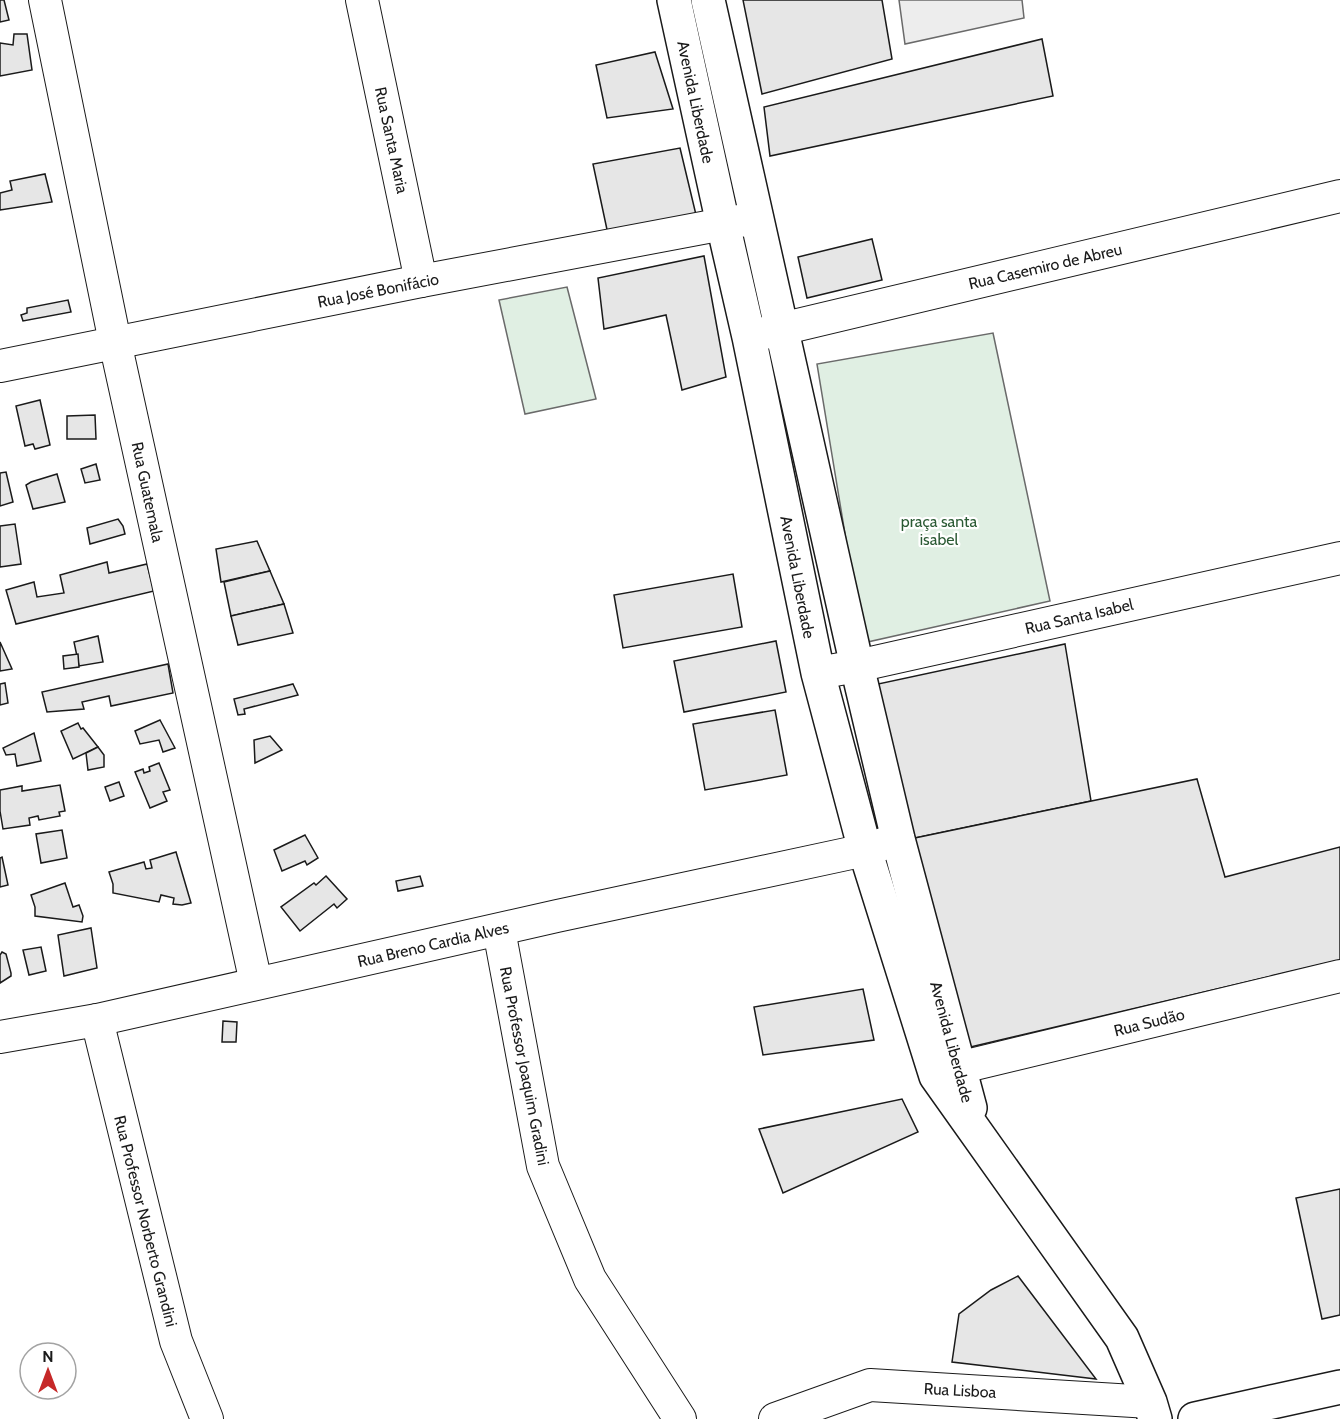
<svg xmlns="http://www.w3.org/2000/svg" width="1340" height="1419" viewBox="0 0 1340 1419" font-family="Cabin,sans-serif">
	<style>
		.green { fill: #e0efe3; stroke: #6a6a6a; stroke-width: 1.5 }
		.parking { fill: #ededed; stroke: #6a6a6a; stroke-width: 1.5 }
		.building { fill: #e6e6e6; stroke: #1a1a1a; stroke-width: 1.5 }
		.lines { fill: none; stroke-linecap: round; stroke-linejoin: round }
		.minor-casing { stroke: #1a1a1a; stroke-width: 34 }
		.major-casing { stroke: #1a1a1a; stroke-width: 36 }
		.minor { stroke: #fff; stroke-width: 32 }
		.major { stroke: #fff; stroke-width: 33 }
		.labels { text-anchor: middle; stroke-width: 4.5; stroke-linejoin: round; paint-order: stroke }
		.street-label { font-size: 16px; fill: #1a1a1a; stroke: #fff }
		.park-label { font-size: 16px; fill: #2b5a34; stroke: #fff }
	</style>
	<rect width="100%" height="100%" fill="#fff"/>
	<g class="green">
		<path d="M567,287L596,399L525,414L499,300Z"/>
		<path d="M993,333L1050,601L863,643L817,364Z"/>
	</g>
	<path class="parking" d="M899,0H1022L1024,18L905,44Z"/>
	<g class="building">
		<path d="M0,0H4L9,20L0,22Z"/>
		<path d="M743,0H882L892,59L762,94Z"/>
		<path d="M14,34H27L32,70L0,76V43L13,45Z"/>
		<path d="M1042,39L1053,96L770,156L764,107Z"/>
		<path d="M655,52L673,109L607,118L596,65Z"/>
		<path d="M680,148L697,219L609,239L593,164Z"/>
		<path d="M45,174L52,202L0,210V193L12,190L10,181Z"/>
		<path d="M872,239L882,280L807,298L798,257Z"/>
		<path d="M704,256L726,377L682,390L666,315L604,329L598,278Z"/>
		<path d="M68,300L71,312L23,321L21,315L27,313V308Z"/>
		<path d="M40,400L50,445L35,449L33,444L25,446L16,406Z"/>
		<path d="M95,415L96,439H67V416Z"/>
		<path d="M96,464L100,480L85,483L81,469Z"/>
		<path d="M6,472L13,502L0,506V473Z"/>
		<path d="M57,474L65,502L33,509L26,485L31,482Z"/>
		<path d="M118,519L123,526L125,534L90,544L87,528Z"/>
		<path d="M15,524L21,564L0,567V526Z"/>
		<path d="M257,541L270,571L221,582L216,549Z"/>
		<path d="M107,562L109,573L147,564L154,591L16,624L6,590L34,582L37,597L64,593L60,575Z"/>
		<path d="M270,571L284,604L231,616L224,582Z"/>
		<path d="M733,574L742,627L623,648L614,595Z"/>
		<path d="M284,604L293,633L238,645L231,616Z"/>
		<path d="M98,636L103,662L79,666L74,642Z"/>
		<path d="M776,641L786,692L684,712L674,661Z"/>
		<path d="M0,642L12,669L0,671Z"/>
		<path d="M1065,644L1091,801L910,839L878,684Z"/>
		<path d="M78,654L79,667L64,669L63,656Z"/>
		<path d="M168,664L173,693L111,706L109,696L82,702L84,709L47,712L42,692Z"/>
		<path d="M5,683L8,703L0,705V684Z"/>
		<path d="M293,684L298,695L244,709L245,714L238,715L234,699Z"/>
		<path d="M775,710L787,775L705,790L693,724Z"/>
		<path d="M160,720L175,748L163,752L159,740L140,744L135,731Z"/>
		<path d="M78,723L81,729L83,728L98,747L73,759L61,731Z"/>
		<path d="M34,733L41,761L17,766L15,754L6,755L3,748Z"/>
		<path d="M270,736L282,750L255,763L254,740Z"/>
		<path d="M98,747L104,755V767L88,770L86,753Z"/>
		<path d="M159,763L170,790L163,792L167,801L150,808L135,772L143,769L144,773L150,771L149,767Z"/>
		<path d="M1197,779L1225,877L1340,847V960L962,1049L910,839Z"/>
		<path d="M119,782L124,796L110,801L105,787Z"/>
		<path d="M60,785L65,811L59,812L60,816L39,820L38,816L29,818L30,825L3,829L0,811V790L22,786V791Z"/>
		<path d="M62,830L67,858L41,863L36,834Z"/>
		<path d="M305,835L318,858L307,865L305,861L282,871L274,850Z"/>
		<path d="M176,852L191,903L182,905L173,904L174,898L161,895L159,902L113,893V884L109,872L144,862L146,869L152,868L150,860Z"/>
		<path d="M2,857L8,885L0,887V858Z"/>
		<path d="M326,876L347,899L337,908L334,904L300,931L281,907L314,883L316,885Z"/>
		<path d="M420,876L423,886L398,891L396,881Z"/>
		<path d="M65,883L73,907L79,905L83,916L82,922L35,916V907L31,895Z"/>
		<path d="M91,928L97,968L64,976L58,935Z"/>
		<path d="M41,947L46,971L29,975L23,950Z"/>
		<path d="M2,952L6,954L11,973V976L0,983V955Z"/>
		<path d="M863,989L874,1040L763,1055L754,1007Z"/>
		<path d="M223,1021L237,1022L236,1042H222Z"/>
		<path d="M902,1099L918,1132L783,1193L759,1129Z"/>
		<path d="M1340,1189V1315L1322,1319L1296,1198Z"/>
		<path d="M1018,1276L1096,1379L952,1362L959,1314L991,1290Z"/>
	</g>
	<g class="lines">
		<defs>
			<g id="minor">
				<path d="M45,0L115,342L256,983"/>
				<path d="M362,0L421,281"/>
				<path d="M756,335L1340,196"/>
				<path d="M0,366L421,281L750,219"/>
				<path d="M818,673L857,666L1340,558"/>
				<path d="M499,930L543,1166L590,1279L680,1419"/>
				<path d="M97,1020L176,1341L207,1419"/>
				<path d="M0,1037L97,1020L557,916L865,850L898,839"/>
				<path d="M958,1068L1340,976"/>
				<path d="M775,1419L870,1385L1150,1402"/>
			</g>
			<g id="major">
				<path d="M674,0L723,224L749,337L818,673L865,850L936,1076L1122,1338L1150,1402L1155,1419"/>
				<path d="M708,0L857,666L898,839L970,1108"/>
				<path d="M1195,1419L1340,1387"/>
			</g>
		</defs>
		<use href="#minor" class="minor-casing"/>
		<use href="#major" class="major-casing"/>
		<use href="#minor" class="minor"/>
		<use href="#major" class="major"/>
	</g>
	<g class="labels">
		<g class="street-label">
			<text transform="translate(696 102) rotate(78)" y="6">Avenida Liberdade</text>
			<text transform="translate(392 140) rotate(78)" y="6">Rua Santa Maria</text>
			<text transform="translate(1045 266) rotate(-13)" y="6">Rua Casemiro de Abreu</text>
			<text transform="translate(378 290) rotate(-11)" y="6">Rua José Bonifácio</text>
			<text transform="translate(148 492) rotate(78)" y="6">Rua Guatemala</text>
			<text transform="translate(798 577) rotate(79)" y="6">Avenida Liberdade</text>
			<text transform="translate(1079 616) rotate(-13)" y="6">Rua Santa Isabel</text>
			<text transform="translate(433 944) rotate(-13)" y="6">Rua Breno Cardia Alves</text>
			<text transform="translate(1149 1022) rotate(-14)" y="6">Rua Sudão</text>
			<text transform="translate(952 1042) rotate(75)" y="6">Avenida Liberdade</text>
			<text transform="translate(525 1066) rotate(79)" y="6">Rua Professor Joaquim Gradini</text>
			<text transform="translate(146 1221) rotate(76)" y="6">Rua Professor Norberto Grandini</text>
			<text transform="translate(960 1390) rotate(3)" y="6">Rua Lisboa</text>
		</g>
		<g class="park-label">
			<text x="939" y="527">praça santa<tspan x="939" dy="18">isabel</tspan></text>
		</g>
	</g>
	<g transform="translate(48 1371)"><circle r="28" fill="#ffffff" stroke="#a3a3a3" stroke-width="1.5"/>
	<path d="M0-4.5L10 22L0 15L-10 22Z" fill="#c62828"/>
	<text y="-9" font-size="16" font-weight="bold" text-anchor="middle" fill="#1a1a1a">N</text>
	</g>
</svg>
